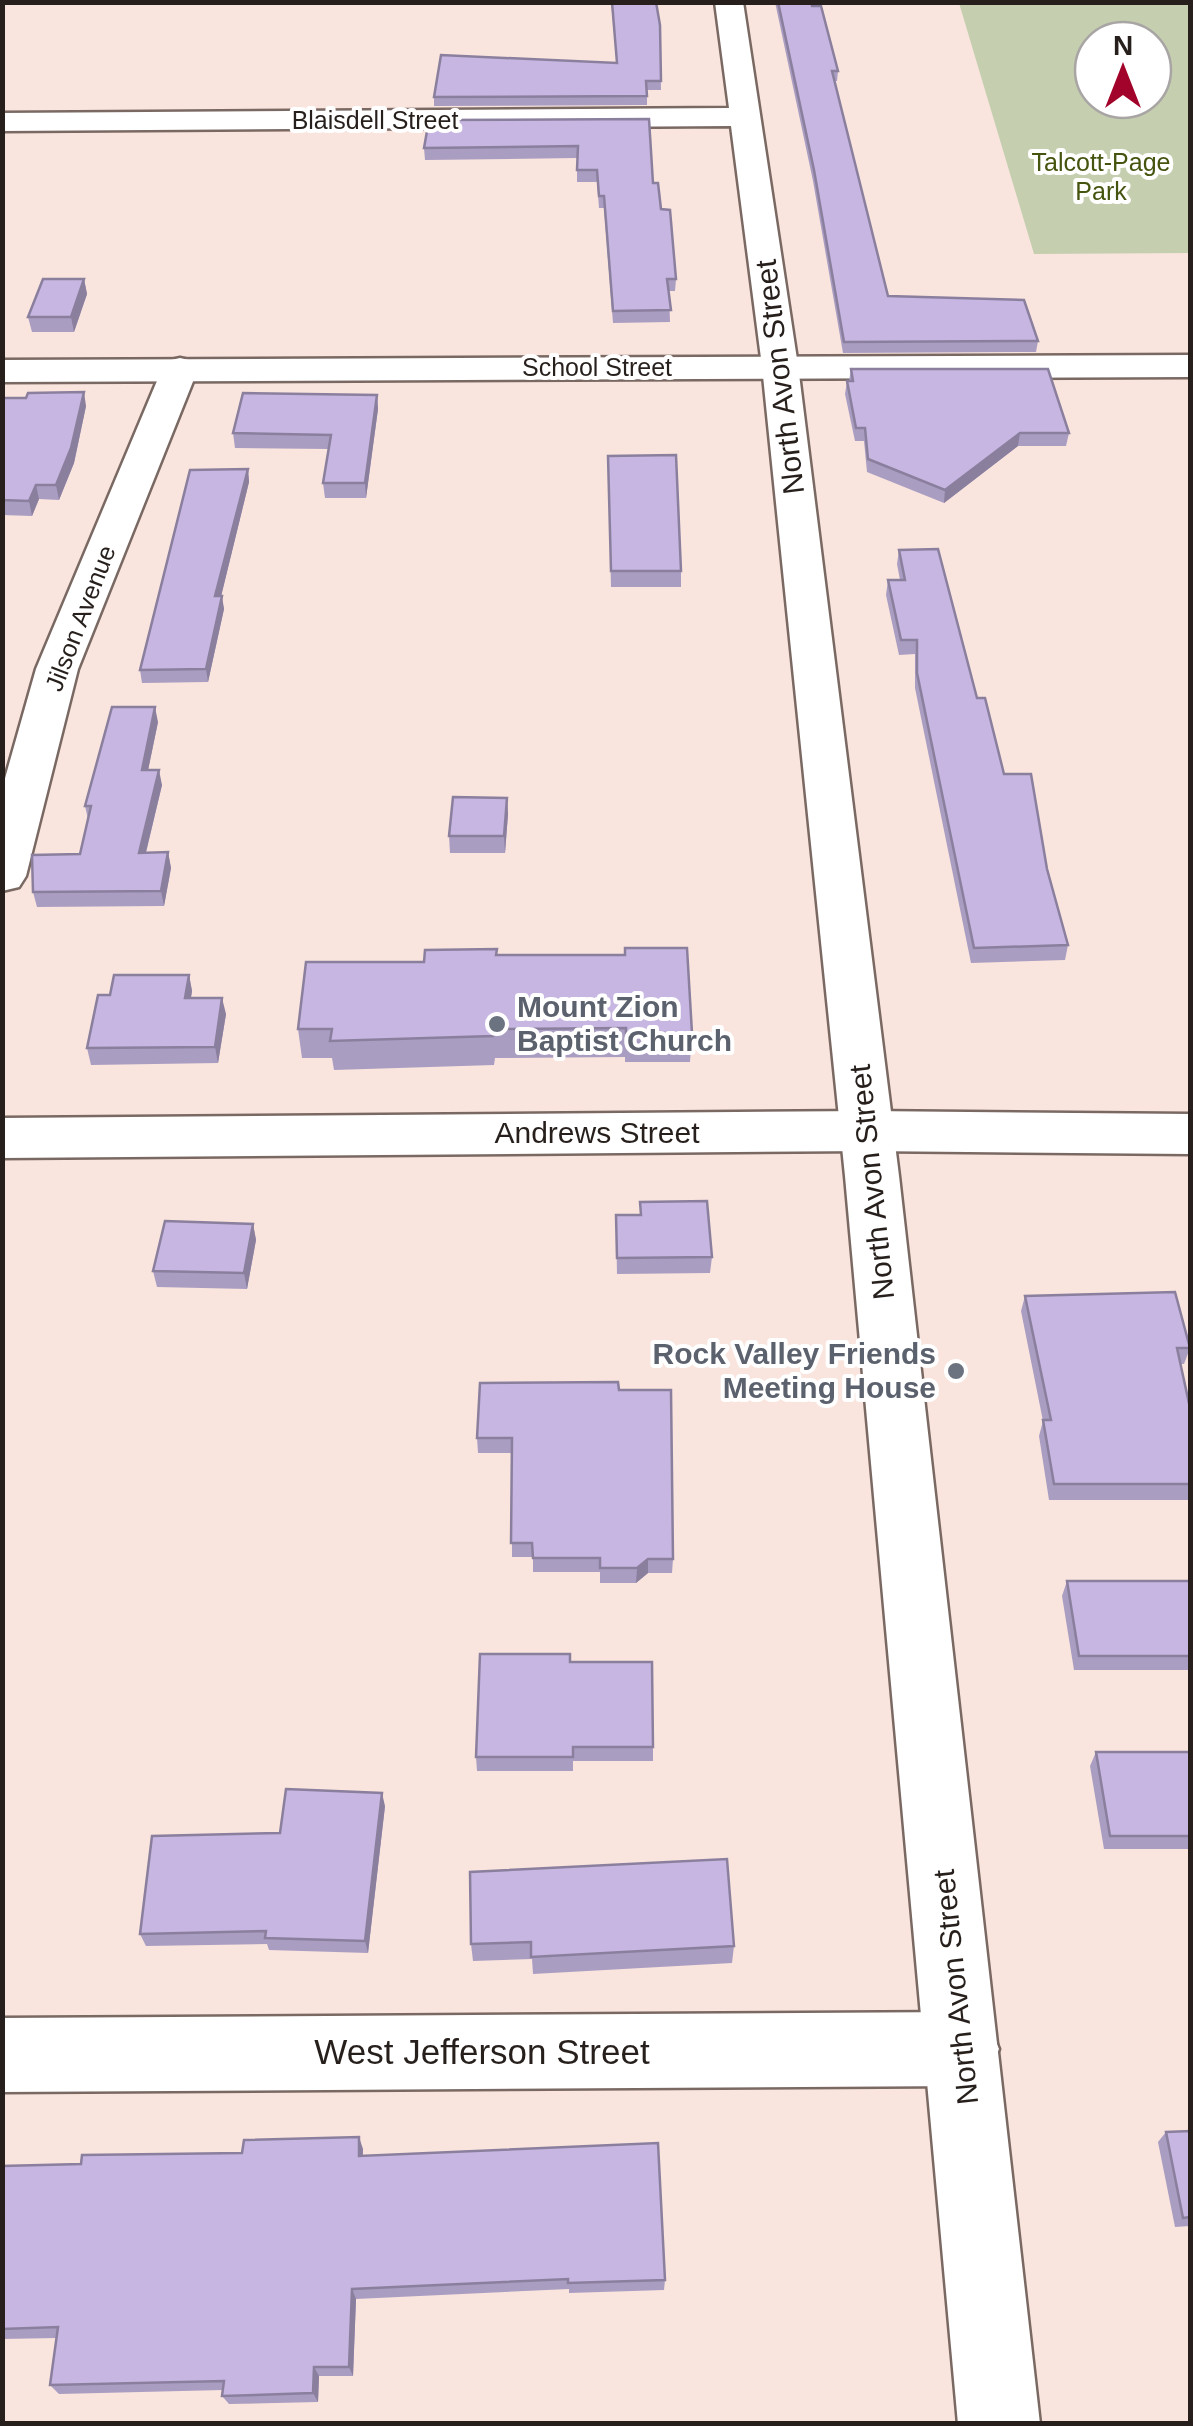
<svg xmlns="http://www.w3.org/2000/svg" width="1193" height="2426" viewBox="0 0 1193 2426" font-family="Helvetica,sans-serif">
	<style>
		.green { fill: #c5cfaf; fill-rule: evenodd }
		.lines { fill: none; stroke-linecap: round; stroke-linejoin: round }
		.minor-casing { stroke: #7a6963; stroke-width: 5 }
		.tertiary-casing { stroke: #7a6963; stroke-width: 5 }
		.secondary-casing { stroke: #7a6963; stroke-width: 5 }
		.minor { fill: #fff; fill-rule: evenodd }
		.tertiary { fill: #fff; fill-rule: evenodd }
		.secondary { fill: #fff; fill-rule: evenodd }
		.wall { fill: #aa9dc2 }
		.shaded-wall { fill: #8b7f9e }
		.building { fill: #c6b6e1; stroke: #8b7f9e; stroke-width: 2.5 }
		.worship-dot { fill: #6b7280; stroke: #fff; stroke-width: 4 }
		.labels { text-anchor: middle; stroke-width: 8; stroke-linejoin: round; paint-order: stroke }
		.far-street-label { font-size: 25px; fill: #261f1c; stroke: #fff }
		.far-park-label { font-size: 25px; fill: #45540f; stroke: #fff }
		.street-label { font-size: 30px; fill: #261f1c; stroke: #fff }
		.worship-label { font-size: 30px; font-weight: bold; fill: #5b616d; stroke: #fff; text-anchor: start }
		.near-street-label { font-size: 35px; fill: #261f1c; stroke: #fff }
	</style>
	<rect width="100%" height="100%" fill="#f9e5de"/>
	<path class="green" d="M959,3H1190V253L1034,254ZM1093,40H1153V100H1093Z"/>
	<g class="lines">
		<defs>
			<g id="minor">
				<path d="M715,2H743L798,366L793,374H767L762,366L731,126L2,131V113L729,108Z"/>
				<path d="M180,358L193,361L198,369L78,669L26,876L19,887L2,891V789L36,669L162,369L167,361Z"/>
				<path d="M867,1111L1190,1114V1154L867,1151L2,1158V1118Z"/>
				<path d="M962,2012L988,2023L999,2049L988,2075L962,2086L2,2092V2018Z"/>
			</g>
			<path id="tertiary" d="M780,355L793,358L798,366L899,1176L1040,2424H958L845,1176L762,366L767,358Z"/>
			<path id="secondary" d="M1190,355V377L2,382V360Z"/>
		</defs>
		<use href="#minor" class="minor-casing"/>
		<use href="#tertiary" class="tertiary-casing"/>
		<use href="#secondary" class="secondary-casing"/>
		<use href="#minor" class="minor"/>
		<use href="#tertiary" class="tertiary"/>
		<use href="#secondary" class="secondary"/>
	</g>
	<g class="wall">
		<path d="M611,2H656L660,25L661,90H647V105L434,106V97L617,63Z"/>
		<path d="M775,2H811L838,71L837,81H834L888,296L1038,341L1036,352L843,353L813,181Z"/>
		<path d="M649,119L653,183L661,209L676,279L675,291H669L670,322L613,323L604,208H599L597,182H577V158L425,160L424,148Z"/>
		<path d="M84,279L87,294L74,332H32L28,317Z"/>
		<path d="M851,369L1069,433L1066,446H1018L944,503L867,472L864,441H855L845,394L847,381H849Z"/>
		<path d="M377,395L378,409L366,498H325L323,483L329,449L235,448L233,433Z"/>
		<path d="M2,398L86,406L74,463L59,500L39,499L32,516L2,515Z"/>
		<path d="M608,456L681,571V587H611Z"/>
		<path d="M248,469L249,482L221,596L224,609L208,682L142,683L140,670Z"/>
		<path d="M899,550L977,698L1004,774L1047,869L1068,945L1065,960L971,963L915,688V654L899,655L886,595L888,580H900L897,564Z"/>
		<path d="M158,722L148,770L162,785L146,853L168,852L171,868L164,906L37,907L33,892L80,854L88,819L85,806Z"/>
		<path d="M507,798L508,814L505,853H450L449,836Z"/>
		<path d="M497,955H625L692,1033L690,1062H625V1057L495,1058L494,1065L334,1070L332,1058H302L298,1029L424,962Z"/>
		<path d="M189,975L192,991L191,998L226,1014L218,1063L91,1065L87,1048L110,995Z"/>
		<path d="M640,1202L712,1257L710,1273L617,1274L616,1215H640Z"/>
		<path d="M253,1224L256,1240L247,1289L157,1287L153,1271Z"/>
		<path d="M1025,1296L1190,1348L1184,1364H1180L1190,1408V1500H1049L1039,1436L1043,1421L1021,1311Z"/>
		<path d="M619,1390L673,1559L672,1573H648L636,1583H600V1572H533V1557H512V1453H478L477,1438Z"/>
		<path d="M1067,1581H1190V1670H1074L1062,1596Z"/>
		<path d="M570,1662L653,1747V1761H573V1771H477L476,1757Z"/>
		<path d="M1096,1752H1190V1849H1104L1090,1766Z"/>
		<path d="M385,1806L368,1953L269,1950L267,1944L146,1946L140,1934L280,1833Z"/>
		<path d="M470,1872L734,1946L732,1963L533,1974L532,1959L473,1961L471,1944Z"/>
		<path d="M1190,2131V2226L1175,2227L1158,2142L1166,2132Z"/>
		<path d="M363,2149V2156L665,2280L664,2290L569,2293V2289L356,2299L353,2376H319L318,2402L229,2404L222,2396L223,2390L59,2394L50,2385L57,2338L2,2339V2166L81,2164L242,2153Z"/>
	</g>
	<g class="shaded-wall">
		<path d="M84,279L87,294L74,332L71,317Z"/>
		<path d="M84,392L86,406L74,463L59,500L56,485Z"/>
		<path d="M377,395L378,409L366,498L365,483Z"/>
		<path d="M1020,433L1018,446L944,503L945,490Z"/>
		<path d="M248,469L249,482L218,609L215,596Z"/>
		<path d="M36,485L39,499L32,516L29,501Z"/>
		<path d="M222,596L224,609L208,682L206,669Z"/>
		<path d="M155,707L158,722L145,785L142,770Z"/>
		<path d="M159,770L162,785L142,868L139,853Z"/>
		<path d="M507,798L508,814L505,853L504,836Z"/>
		<path d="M168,852L171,868L164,906L161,891Z"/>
		<path d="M189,975L192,991L188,1014L185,998Z"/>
		<path d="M222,998L226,1014L218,1063L215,1047Z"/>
		<path d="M253,1224L256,1240L247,1289L244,1273Z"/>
		<path d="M648,1559V1573L636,1583L637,1568Z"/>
		<path d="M382,1793L385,1806L368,1953L365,1941Z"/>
		<path d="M359,2137L363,2149L362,2168L359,2156Z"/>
		<path d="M352,2289L356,2299L353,2376L349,2367Z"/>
		<path d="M314,2367L319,2376L318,2402L313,2393Z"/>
	</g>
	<g class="building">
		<path d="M612,2H656L660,25L661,81H646L647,96L434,97L441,55L617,63Z"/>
		<path d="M778,2H811L812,6H821L838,71H832L888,296L1024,300L1038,341L844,342L814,170Z"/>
		<path d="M649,119L653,183H658L661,209L670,210L676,279H667L671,310L613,311L604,196H599L597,170H577L578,146L424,148L429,120Z"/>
		<path d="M43,279H84L71,317H28Z"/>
		<path d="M851,369H1048L1069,433H1020L945,490L868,459L865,428H856L847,381H853Z"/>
		<path d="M84,392L71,448L56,485H36L29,501L2,500V398H26L28,393Z"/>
		<path d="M243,393L377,395L365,483H323L331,435L233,433Z"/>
		<path d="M676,455L681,571H611L608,456Z"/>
		<path d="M248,469L215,596H222L206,669L140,670L190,470Z"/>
		<path d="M938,549L977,698H985L1004,774H1031L1047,869L1068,945L974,948L917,673V640H901L888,580H905L899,550Z"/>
		<path d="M112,707H155L142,770H159L139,853L168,852L161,891L33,892L32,855L80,854L91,806H85Z"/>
		<path d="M453,797L507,798L504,836H449Z"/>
		<path d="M625,948H687L692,1033H626V1028L493,1029V1036L330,1041L332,1029H298L306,962H424L425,950L497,949L496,955H625Z"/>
		<path d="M114,975H189L185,998H222L215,1047L87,1048L98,995H110Z"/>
		<path d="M707,1201L712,1257L617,1258L616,1215H641L640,1202Z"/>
		<path d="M165,1221L253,1224L244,1273L153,1271Z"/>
		<path d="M1175,1292L1190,1348H1177L1190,1408V1484H1054L1043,1420H1051L1025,1296Z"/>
		<path d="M618,1382L619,1390H671L673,1559H648L637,1568H600V1558H533L532,1543H511L512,1438H477L480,1383Z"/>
		<path d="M1067,1581H1190V1656H1079Z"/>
		<path d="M480,1654H570V1662H652L653,1747H573V1757H476Z"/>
		<path d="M1096,1752H1190V1836H1110Z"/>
		<path d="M286,1789L382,1793L365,1941L265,1938L266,1931L140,1934L152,1836L280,1833Z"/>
		<path d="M727,1859L734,1946L531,1957V1942L471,1944L470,1872Z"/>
		<path d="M1190,2131V2217L1183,2218L1166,2132Z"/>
		<path d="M359,2137V2156L658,2143L665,2280L568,2283V2279L352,2289L349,2367H314L313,2393L222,2396L224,2381L50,2385L58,2327L2,2329V2166L81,2164L82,2155L242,2153L244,2140Z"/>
	</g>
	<g class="worship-dot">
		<circle cx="497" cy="1024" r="10"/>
		<circle cx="956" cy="1371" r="10"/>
	</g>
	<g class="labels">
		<g class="far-street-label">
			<text x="375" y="129">Blaisdell Street</text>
			<text x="597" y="376">School Street</text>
			<text transform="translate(80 618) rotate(-69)" y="9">Jilson Avenue</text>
		</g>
		<g class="far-park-label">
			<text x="1101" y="171">Talcott-Page<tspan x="1101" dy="29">Park</tspan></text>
		</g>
		<g class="street-label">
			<text transform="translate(780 377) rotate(-97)" y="10">North Avon Street</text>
			<text x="597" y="1143">Andrews Street</text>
			<text transform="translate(872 1182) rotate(-96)" y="10">North Avon Street</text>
			<text transform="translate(956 1987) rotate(-96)" y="10">North Avon Street</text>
		</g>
		<g class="worship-label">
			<text x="517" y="1017">Mount Zion<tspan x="517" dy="34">Baptist Church</tspan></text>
			<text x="936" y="1364" text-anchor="end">Rock Valley Friends<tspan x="936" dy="34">Meeting House</tspan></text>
		</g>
		<g class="near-street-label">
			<text x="482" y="2064">West Jefferson Street</text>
		</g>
	</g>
	<rect width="1193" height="2426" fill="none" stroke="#261f1c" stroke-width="10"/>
	<g transform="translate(1123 70)"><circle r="48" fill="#ffffff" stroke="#a8a5a4" stroke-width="2.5"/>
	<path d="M0-8L18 38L0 25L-18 38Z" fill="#a2032a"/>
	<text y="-15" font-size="28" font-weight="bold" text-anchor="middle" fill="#261f1c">N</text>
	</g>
</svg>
